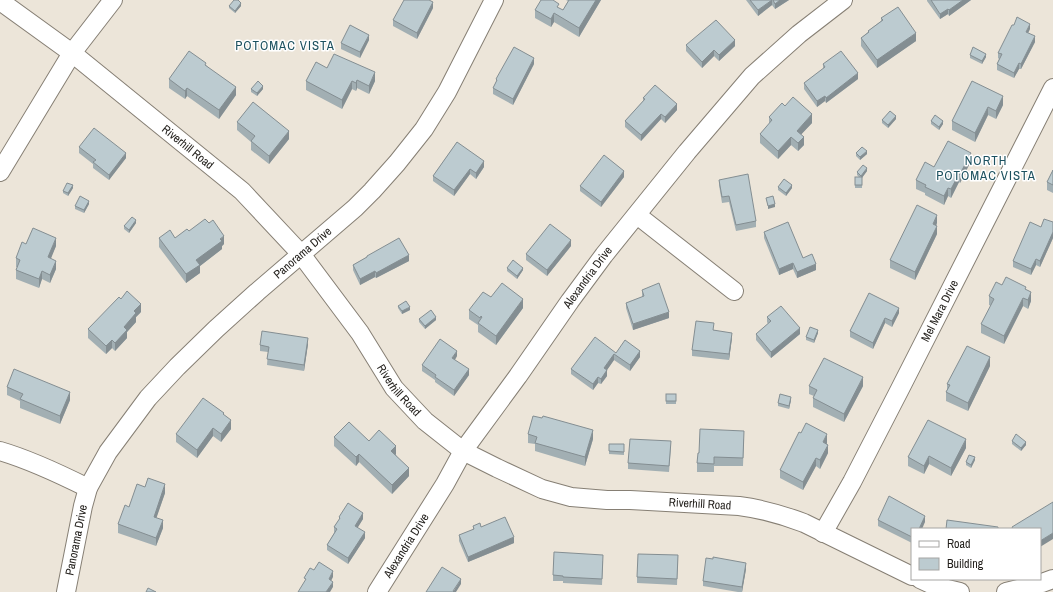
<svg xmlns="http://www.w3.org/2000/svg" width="1053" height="592" viewBox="0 0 1053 592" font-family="'Archivo Narrow',sans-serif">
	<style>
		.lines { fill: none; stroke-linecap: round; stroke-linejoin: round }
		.minor-casing { stroke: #867f74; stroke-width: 20 }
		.minor { stroke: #fff; stroke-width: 18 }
		.wall { fill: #a2afb3 }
		.shaded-wall { fill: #848e92 }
		.building { fill: #bccbd0; stroke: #848e92 }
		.labels { text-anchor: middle; stroke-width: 3; stroke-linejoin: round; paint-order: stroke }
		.street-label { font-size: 12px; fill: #211e1a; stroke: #fff }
		.neighbourhood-label { font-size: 13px; letter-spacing: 1px; fill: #1c515f; stroke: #fff }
	</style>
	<rect width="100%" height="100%" fill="#ece5d9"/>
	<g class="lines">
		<defs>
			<g id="minor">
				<path id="s1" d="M0,1L72,53L242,191L301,254L360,333L394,388L425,421L463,451L497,468L542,489L571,497L607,500H630L739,506C762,509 783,515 804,523L912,576"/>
				<path d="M0,172L72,53L113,0"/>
				<path d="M637,215L734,291"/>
				<path d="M0,451C31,460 60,474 88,488"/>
				<path id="s2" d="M823,533L852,482L900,389L1053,88"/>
				<path d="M920,579L935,586L960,592"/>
				<path id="s3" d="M66,592L83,506L88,488L108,452L148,398L177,367L216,329L257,292L355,208L372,191L397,163L424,129L447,92L494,0"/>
				<path id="s4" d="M377,592L445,484L463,451L518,376L570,301L604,255L687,152L752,76L799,34L843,0"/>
				<path d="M1006,592L1042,583L1053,579"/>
			</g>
		</defs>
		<use href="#minor" class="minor-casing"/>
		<use href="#minor" class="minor"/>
	</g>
	<g class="wall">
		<path d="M566,0H601L579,37L554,22L551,27L535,18V10L559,9L563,10L568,1Z"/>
		<path d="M746,0H789L775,9L772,5L758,16Z"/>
		<path d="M927,0H971L949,16L948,14L940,19L927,1Z"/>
		<path d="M229,6H241L235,13L229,8Z"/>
		<path d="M433,8L417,39L393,26V20Z"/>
		<path d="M881,18L916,41L877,68L861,46V38L868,32V31L881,21Z"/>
		<path d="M1030,29L1028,33L1035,42L1021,69H1019L1014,78L997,70V64L999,59L998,58V53Z"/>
		<path d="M369,40L360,58L341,49V43Z"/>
		<path d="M686,45L735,46L719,61L714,56L702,68L686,51Z"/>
		<path d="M970,55L986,57L982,64L970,58Z"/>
		<path d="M534,64L513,105L493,94V88L496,82V79Z"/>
		<path d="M823,64L858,79L826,103L825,101L817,107L804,89V83L823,69Z"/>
		<path d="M206,65L236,95L219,119L187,96L185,99L169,88V79Z"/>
		<path d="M327,68L375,81L369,94L357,88L356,91L352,89L342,109L306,90V81Z"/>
		<path d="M972,81L1003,105L996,119L988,115L975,142L952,130V121Z"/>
		<path d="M251,89H263L257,96L251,92Z"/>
		<path d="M643,98L677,110L665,123L661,119L641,141L625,127V121L643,101Z"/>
		<path d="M785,106L812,123L801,134L804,145L798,151L791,145L778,159L760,143V134L769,124V117Z"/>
		<path d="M896,119L888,128L882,123V120Z"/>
		<path d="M931,121L943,124L939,130L931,124Z"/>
		<path d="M237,122L289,139L269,164L251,150V142L237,130Z"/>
		<path d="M457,142L484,167L476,179L470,174L454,196L433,181V176Z"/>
		<path d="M79,147L126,158L109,180L93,168V164L79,153Z"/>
		<path d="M856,153L867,154L860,160L856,156Z"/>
		<path d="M971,161L960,183L959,182L951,198L948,196L944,205L925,195V193L916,189V180L934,167Z"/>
		<path d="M1053,170V193L1047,190V182Z"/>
		<path d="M867,171L862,178V188H855V177H859L857,175V172Z"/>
		<path d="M624,177L601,207L580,191V186Z"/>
		<path d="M719,180L756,221V227L736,231L729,202L722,203L719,185Z"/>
		<path d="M778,187L792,188L786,196L778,190Z"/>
		<path d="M73,188L68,196L63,193V191Z"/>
		<path d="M89,204L84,213L75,209V206Z"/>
		<path d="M1053,222V238L1040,267L1036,265L1031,275L1013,267V261L1041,227Z"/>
		<path d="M136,223L129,233L124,229V226Z"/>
		<path d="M937,223L936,226L937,234L915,280L890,268V260Z"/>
		<path d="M189,231L224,244L222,246V249L200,266V273L186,283L159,247V238H175Z"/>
		<path d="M764,232L803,258L816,270L797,278L793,269L779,275L764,238Z"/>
		<path d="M26,244L56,246L50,259L56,269L50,283L42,279L39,288L16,279V270L17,267H16V258Z"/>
		<path d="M571,246L547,276L526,260V254Z"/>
		<path d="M367,256L409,261L376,278L375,277L360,285L353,270V265L367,257Z"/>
		<path d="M507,268L523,270L517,279L507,271Z"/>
		<path d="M1002,285L1026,290L1031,301L1028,309L1023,306L1004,344L981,333V324L991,306L989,305V296Z"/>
		<path d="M642,290L669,318L633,330L626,308V303L642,297Z"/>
		<path d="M869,293L899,313L892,327L885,323L873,349L850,337V331Z"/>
		<path d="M491,297L523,308L496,345L478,332V325L469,319V310Z"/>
		<path d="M398,306L410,310L402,314L398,308Z"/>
		<path d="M141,312L136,317V322L127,332V338L115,351L112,348L106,354L88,338V329Z"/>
		<path d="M767,317L800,334L771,358L756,340V334L768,324L767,322Z"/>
		<path d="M419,319L436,320L425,329L419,322Z"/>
		<path d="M714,330L732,338L729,360L692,356V350Z"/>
		<path d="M818,333L814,343L806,340V337Z"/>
		<path d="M308,344L304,371L267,365L268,352L260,351V345Z"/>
		<path d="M616,353L640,357L630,371L614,360L607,370V376L601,384L598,383L593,390L571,374V369Z"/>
		<path d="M457,356L455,360L469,375L454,396L435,382V380L422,371V365Z"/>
		<path d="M990,366L968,411L946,401V392L947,390V384Z"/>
		<path d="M809,386H863L844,422L813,407V398L814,396L809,394Z"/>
		<path d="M7,387L70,400L60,424L20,408V401L7,395Z"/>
		<rect x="666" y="394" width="10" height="10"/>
		<path d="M791,400L789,409L778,406V403Z"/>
		<path d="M224,415L231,429L221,442L213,436L197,458L176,442V434Z"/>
		<path d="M528,434L593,439L585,466L535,451V444L528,443Z"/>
		<path d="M334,437L369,441L396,454V455L409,476L392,494L359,462L356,466L334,446Z"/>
		<path d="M744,439L743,466H714V472H697V463L699,453Z"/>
		<path d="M1012,441L1026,445L1021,451L1012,444Z"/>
		<path d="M827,443V444L828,453L820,469L816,466L803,490L780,478V470Z"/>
		<path d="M609,444H624V455L609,454Z"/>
		<path d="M671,447L669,472L628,469V463Z"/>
		<path d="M966,448L951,476L929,464L924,474L908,466V457Z"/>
		<path d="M975,460L971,468L966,465V462Z"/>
		<path d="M145,487L165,493L156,518L163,528L156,546L118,533V524L129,507Z"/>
		<path d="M339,517L363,519L357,528L365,538L348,564L327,550V545L334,533V527L339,520Z"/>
		<path d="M878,520L925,522L912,529V543L878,526Z"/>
		<path d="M473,526L481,527L514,543L468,562L459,541V535L473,530Z"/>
		<path d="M678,555L677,585L637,583V577Z"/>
		<path d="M603,561L602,585L563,583V581H553V575Z"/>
		<path d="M746,569L742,592H738L703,586V581Z"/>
	</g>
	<g class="shaded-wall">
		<path d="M596,0H601L579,37V28Z"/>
		<path d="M772,0V5L758,16V10Z"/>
		<path d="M780,0H789L775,9V4Z"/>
		<path d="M963,0H971L949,16V10Z"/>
		<path d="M433,2V8L417,39V33Z"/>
		<path d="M241,3V6L235,13V11Z"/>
		<path d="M948,9V14L940,19V14Z"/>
		<path d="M554,13V22L551,27V19Z"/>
		<path d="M1030,24V29L1026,37V32Z"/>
		<path d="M916,33V41L877,68V60Z"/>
		<path d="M369,35V40L360,58V52Z"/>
		<path d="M1035,36V42L1021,69V64Z"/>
		<path d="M735,40V46L719,61V55Z"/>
		<path d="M714,50V56L702,68V62Z"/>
		<path d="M986,54V57L982,64V61Z"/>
		<path d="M534,58V64L513,105V99Z"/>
		<path d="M1019,63V69L1014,78V73Z"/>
		<path d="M375,72V81L369,94V86Z"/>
		<path d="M858,73V79L826,103V98Z"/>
		<path d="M357,80V88L356,91V83Z"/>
		<path d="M352,81V89L342,109V100Z"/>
		<path d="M263,86V89L257,96V93Z"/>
		<path d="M236,87V95L219,119V110Z"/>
		<path d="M187,88V96L185,99V91Z"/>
		<path d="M825,96V101L817,107V101Z"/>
		<path d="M1003,96V105L996,119V111Z"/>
		<path d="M677,104V110L665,123V117Z"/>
		<path d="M988,107V115L975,142V133Z"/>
		<path d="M661,114V119L641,141V135Z"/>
		<path d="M812,114V123L797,139V131Z"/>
		<path d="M896,116V119L888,128V125Z"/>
		<path d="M943,121V124L939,130V127Z"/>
		<path d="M289,131V139L269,164V156Z"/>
		<path d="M791,137V145L778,159V151Z"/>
		<path d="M804,137V145L798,151V143Z"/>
		<path d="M867,151V154L860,160V157Z"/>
		<path d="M126,153V158L109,180V175Z"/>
		<path d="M971,153V161L960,183V174Z"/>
		<path d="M484,161V167L476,179V173Z"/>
		<path d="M867,168V171L861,179V176Z"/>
		<path d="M470,169V174L454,196V190Z"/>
		<path d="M624,171V177L601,207V202Z"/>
		<path d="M959,174V182L951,198V189Z"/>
		<path d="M73,185V188L68,196V193Z"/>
		<path d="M792,185V188L786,196V193Z"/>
		<path d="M948,188V196L944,205V196Z"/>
		<path d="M89,201V204L84,213V210Z"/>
		<path d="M775,204V207L768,209V206Z"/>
		<path d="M937,215V223L933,233V224Z"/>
		<path d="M136,220V223L129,233V230Z"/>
		<path d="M937,226V234L915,280V272Z"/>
		<path d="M1053,232V238L1040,267V261Z"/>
		<path d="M224,236V244L222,246V249L200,266V273L186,283V274L196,260Z"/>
		<path d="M56,238V246L48,266V257Z"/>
		<path d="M571,240V246L547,276V270Z"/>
		<path d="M409,255V261L376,278V273Z"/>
		<path d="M1036,259V265L1031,275V269Z"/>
		<path d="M56,261V269L50,283V275Z"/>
		<path d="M793,263V269L779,275V269Z"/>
		<path d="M816,264V270L797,278V272Z"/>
		<path d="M523,268V270L517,279V276Z"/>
		<path d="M42,271V279L39,288V279Z"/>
		<path d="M375,271V277L360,285V279Z"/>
		<path d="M1031,292V301L1028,309V300Z"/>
		<path d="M1023,298V306L1004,344V336Z"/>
		<path d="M523,299V308L496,345V336Z"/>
		<path d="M141,304V312L136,317V322L127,332V338L115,351V343L124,327L134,311Z"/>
		<path d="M410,307V310L402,314V311Z"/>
		<path d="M899,308V313L892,327V321Z"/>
		<path d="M669,312V318L633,330V324Z"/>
		<path d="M436,317V320L425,329V326Z"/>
		<path d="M885,318V323L873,349V343Z"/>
		<path d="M800,328V334L771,358V352Z"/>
		<path d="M818,330V333L814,343V340Z"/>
		<path d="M732,333V338L729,360V354Z"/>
		<path d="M308,338V344L304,371V365Z"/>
		<path d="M112,340V348L106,354V346Z"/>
		<path d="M457,351V356L452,364V358Z"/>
		<path d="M640,351V357L630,371V365Z"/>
		<path d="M614,354V360L607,370V376L601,384V379L604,368Z"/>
		<path d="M990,357V366L968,411V403Z"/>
		<path d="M469,369V375L454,396V390Z"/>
		<path d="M598,377V383L593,390V384Z"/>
		<path d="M863,377V386L844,422V414Z"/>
		<path d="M70,392V400L60,424V416Z"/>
		<path d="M791,397V400L789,409V406Z"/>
		<path d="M231,420V429L221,442V434Z"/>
		<path d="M213,428V436L197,458V450Z"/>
		<path d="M593,430V439L585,466V457Z"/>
		<path d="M827,434V443L823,451V442Z"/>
		<path d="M966,439V448L951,476V468Z"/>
		<path d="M1026,442V445L1021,451V448Z"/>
		<path d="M828,445V453L820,469V460Z"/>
		<path d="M396,446V454L391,459V451Z"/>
		<path d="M359,454V462L356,466V457Z"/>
		<path d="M929,456V464L924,474V466Z"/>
		<path d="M975,457V460L971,468V465Z"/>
		<path d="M816,458V466L803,490V482Z"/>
		<path d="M409,468V476L392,494V485Z"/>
		<path d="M165,484V493L154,525V517Z"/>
		<path d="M363,513V519L355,532V526Z"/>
		<path d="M925,516V522L922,529H919Z"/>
		<path d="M163,520V528L156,546V538Z"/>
		<path d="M365,532V538L348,564V558Z"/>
		<path d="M1053,533V539L1040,547V541Z"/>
		<path d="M514,537V543L468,562V557Z"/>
		<path d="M746,563V569L742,592V587Z"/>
		<path d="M333,571V577L329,585V579Z"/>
		<path d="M461,579V584L456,592H453Z"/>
		<path d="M333,582V587L330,592H326Z"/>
	</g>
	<g class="building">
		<path d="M234,0H238L241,3L235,11L229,6Z"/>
		<path d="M404,0H429L433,2L417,33L393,20Z"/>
		<path d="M541,0H553L559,4L557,7L563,10L569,0H596L579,28L554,13L551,19L535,10Z"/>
		<path d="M750,0H772L758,10Z"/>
		<path d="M773,0H780L775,4Z"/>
		<path d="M931,0H963L949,10L948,9L940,14Z"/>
		<path d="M898,7L916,33L877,60L861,38L869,32L868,31L883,20L881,18Z"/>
		<path d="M1017,17L1030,24L1026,32L1035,36L1021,64L1019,63L1014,73L997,64L1002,54L998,53L1012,25H1014Z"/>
		<path d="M716,20L735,40L719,55L714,50L702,62L686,45Z"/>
		<path d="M350,25L369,35L360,52L341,43Z"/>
		<path d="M514,47L534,58L513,99L493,88L497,80L496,79Z"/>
		<path d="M973,47L986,54L982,61L970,55Z"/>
		<path d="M189,51L206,63L205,65L236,87L219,110L187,88L185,91L169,79Z"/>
		<path d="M841,51L858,73L826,98L825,96L817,101L804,83L825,67L823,64Z"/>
		<path d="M334,54L375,72L369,86L357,80L356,83L352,81L342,100L306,81L316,62L327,68Z"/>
		<path d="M258,81L263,86L257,93L251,89Z"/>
		<path d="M972,81L1003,96L996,111L988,107L975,133L952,121Z"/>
		<path d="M655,85L677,104L665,117L661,114L641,135L625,121L645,99L643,98Z"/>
		<path d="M793,97L812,114L797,131L804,137L798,143L791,137L778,151L760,134L772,120L769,117L782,103L785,106Z"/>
		<path d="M253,102L289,131L269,156L251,141L255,136L237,122Z"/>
		<path d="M890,111L896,116L888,125L882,120Z"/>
		<path d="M935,115L943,121L939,127L931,121Z"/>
		<path d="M94,128L126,153L109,175L93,162L96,160L79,147Z"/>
		<path d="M948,141L971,153L960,174H959L951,189L948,188L944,196L925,187L926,185L916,180L925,162L934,167Z"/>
		<path d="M457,142L484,161L476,173L470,169L454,190L433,176Z"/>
		<path d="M862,147L867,151L860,157L856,153Z"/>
		<path d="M604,155L624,171L601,202L580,186Z"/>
		<path d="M863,165L867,168L861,176L857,172Z"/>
		<path d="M1053,170V185L1047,182Z"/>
		<path d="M748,174L756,221L736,225L729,196L722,197L719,180Z"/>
		<rect x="855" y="177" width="7" height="8"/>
		<path d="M784,179L792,185L786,193L778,187Z"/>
		<path d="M67,183L73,185L68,193L63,191Z"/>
		<path d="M80,196L89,201L84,210L75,206Z"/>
		<path d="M773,196L775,204L768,206L766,198Z"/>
		<path d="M917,205L937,215L933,224L937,226L915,272L890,260Z"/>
		<path d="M132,217L136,220L129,230L124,226Z"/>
		<path d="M205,219L209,223L213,220L224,236L220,239L222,241L196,260L200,265L186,274L159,238L170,230L175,238L187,229L189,231Z"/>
		<path d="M1044,219L1053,222V232L1040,261L1036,259L1031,269L1013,261L1030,222L1041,227Z"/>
		<path d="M788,222L803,258L812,254L816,264L797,272L793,263L779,269L764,232Z"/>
		<path d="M550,224L571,240L547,270L526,254Z"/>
		<path d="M33,228L56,238L48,257L56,261L50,275L42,271L39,279L16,270L20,260L16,258L22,242L26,244Z"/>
		<path d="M399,238L409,255L376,273L375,271L360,279L353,265L367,257V256Z"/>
		<path d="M513,260L523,268L517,276L507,268Z"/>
		<path d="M1006,277L1026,287L1025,289L1031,292L1028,300L1023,298L1004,336L981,324L994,299L989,296L996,282L1002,285Z"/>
		<path d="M502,283L523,299L496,336L478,323L482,317L481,316L480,318L469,310L483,292L491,297Z"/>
		<path d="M659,283L669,312L633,324L626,303L644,296L642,290Z"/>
		<path d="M127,291L141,304L134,311L136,313L124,327L127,330L115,343L112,340L106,346L88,329L119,297L121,299Z"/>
		<path d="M869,293L899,308L892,321L885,318L873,343L850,331Z"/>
		<path d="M406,301L410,307L402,311L398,306Z"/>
		<path d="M781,306L800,328L771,352L756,334L771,321L767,317Z"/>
		<path d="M431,310L436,317L425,326L419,319Z"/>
		<path d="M696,321L714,323L713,330L732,333L729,354L692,350Z"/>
		<path d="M810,327L818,330L814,340L806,337Z"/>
		<path d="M262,331L308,338L304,365L267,359L269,347L260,345Z"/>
		<path d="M595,337L616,353L625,340L640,351L630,365L614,354L604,368L607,370L601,379L598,377L593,384L571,369Z"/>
		<path d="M440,339L457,351L452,358L469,369L454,390L435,377L436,375L422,365Z"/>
		<path d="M967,346L990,357L968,403L946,392L950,385L947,384Z"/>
		<path d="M824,358L863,377L844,414L813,398L817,390L809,386Z"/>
		<path d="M14,369L70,392L60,416L20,399L23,394L7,387Z"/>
		<rect x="666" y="394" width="10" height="7"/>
		<path d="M780,394L791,397L789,406L778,403Z"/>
		<path d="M203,398L224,413L223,414L231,420L221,434L213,428L197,450L176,434Z"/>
		<path d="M533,416L542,418L543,416L593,430L585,457L535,443L537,437L528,434Z"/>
		<path d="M928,420L966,439L951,468L929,456L924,466L908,457Z"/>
		<path d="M349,422L369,441L379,430L396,446L391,451L409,468L392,485L359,454L356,457L334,437Z"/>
		<path d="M806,423L827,434L823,442L828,445L820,460L816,458L803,482L780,470L799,432L801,433Z"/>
		<path d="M700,429L744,431L743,458L714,457V464L697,463L698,453H699Z"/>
		<path d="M1016,434L1026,442L1021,448L1012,441Z"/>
		<path d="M630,439L671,441L669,466L628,463Z"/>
		<path d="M609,444H624V452L609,451Z"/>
		<path d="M969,455L975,457L971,465L966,462Z"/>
		<path d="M148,478L165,484L154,517L163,520L156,538L118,524L125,505L129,507L137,484L145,487Z"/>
		<path d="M889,496L925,516L919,529H912V537L878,520Z"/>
		<path d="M1053,502V533L1040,541V529H1013L1012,527Z"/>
		<path d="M348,503L363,513L355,526L365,532L348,558L327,545L337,529L334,527L340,518L339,517Z"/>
		<path d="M505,517L514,537L468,557L459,535L474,529L473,526L480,523L481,527Z"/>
		<path d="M947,520L998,527V529H946Z"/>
		<path d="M554,552L603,555L602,579L563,577V576L553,575Z"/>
		<path d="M638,554L678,555L677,579L637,577Z"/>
		<path d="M713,557L746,563L742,587L703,581L706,558L713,559Z"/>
		<path d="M319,562L333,571L329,579L333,582L326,592H298L306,579L304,578L310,568L314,570Z"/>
		<path d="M442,567L461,579L453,591L454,592H426Z"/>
		<path d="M148,588L156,592H146Z"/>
	</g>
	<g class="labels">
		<g class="street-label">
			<text dy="4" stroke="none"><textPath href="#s1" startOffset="238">Riverhill Road</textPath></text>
			<text dy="4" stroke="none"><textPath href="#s3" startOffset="427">Panorama Drive</textPath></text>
			<text dy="4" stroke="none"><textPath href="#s4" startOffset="379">Alexandria Drive</textPath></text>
			<text dy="4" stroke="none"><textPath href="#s2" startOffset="251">Mel Mara Drive</textPath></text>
			<text dy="4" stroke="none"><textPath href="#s1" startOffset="562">Riverhill Road</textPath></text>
			<text dy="4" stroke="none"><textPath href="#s1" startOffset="898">Riverhill Road</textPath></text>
			<text dy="4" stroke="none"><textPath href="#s3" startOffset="53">Panorama Drive</textPath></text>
			<text dy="4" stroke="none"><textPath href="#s4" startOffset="55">Alexandria Drive</textPath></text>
		</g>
		<g class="neighbourhood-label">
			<text x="285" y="50">POTOMAC VISTA</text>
			<text x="986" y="165">NORTH<tspan x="986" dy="15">POTOMAC VISTA</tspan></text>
		</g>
	</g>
	<rect x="911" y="528" width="130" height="52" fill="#ffffff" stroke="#a6a5a3"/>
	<rect x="919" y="541" width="20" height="6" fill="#ffffff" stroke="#a6a5a3"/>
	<text x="947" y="548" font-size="12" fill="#211e1a">Road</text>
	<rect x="919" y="558" width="20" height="12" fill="#bccbd0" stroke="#a6a5a3"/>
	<text x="947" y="568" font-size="12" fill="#211e1a">Building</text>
</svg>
